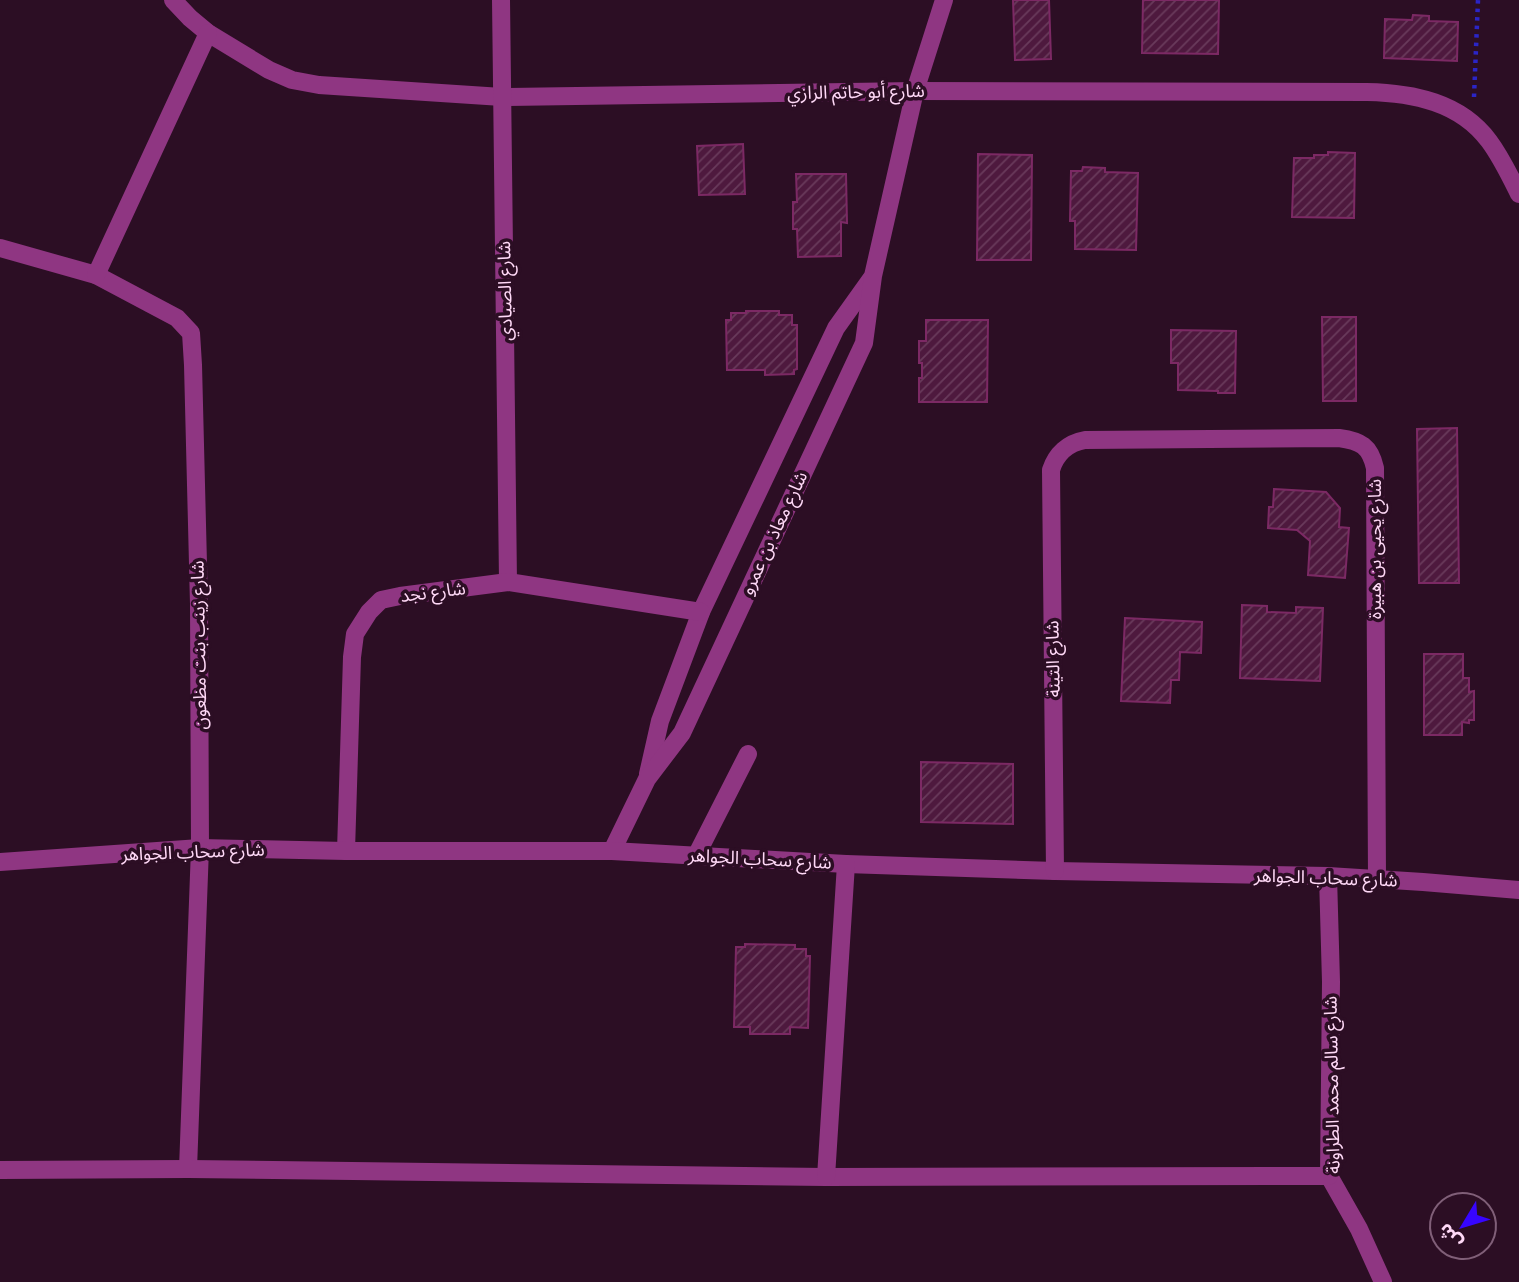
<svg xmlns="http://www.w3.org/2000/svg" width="1519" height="1282" viewBox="0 0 1519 1282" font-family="'Golos Text','Noto Sans Arabic',sans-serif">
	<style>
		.building { fill: url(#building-hatch); stroke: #7c2964; stroke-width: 2 }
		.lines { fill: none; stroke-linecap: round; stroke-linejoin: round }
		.path { stroke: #2b25c7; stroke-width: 4.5; stroke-dasharray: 3.5 5; stroke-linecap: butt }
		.minor { stroke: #8f3682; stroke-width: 18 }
		.labels { text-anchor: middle; stroke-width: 7; stroke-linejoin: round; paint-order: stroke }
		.street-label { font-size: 18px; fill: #ffd9f7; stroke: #2c0e24 }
	</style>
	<defs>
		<pattern id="building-hatch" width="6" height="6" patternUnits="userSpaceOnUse" patternTransform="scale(1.75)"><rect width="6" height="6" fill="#4e193e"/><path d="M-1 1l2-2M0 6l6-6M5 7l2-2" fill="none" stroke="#693a5b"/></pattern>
	</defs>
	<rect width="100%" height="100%" fill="#2c0e24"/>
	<g class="building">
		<path d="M1013,0H1049L1051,59L1015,60Z"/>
		<path d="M1143,0H1219L1218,54L1142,53Z"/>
		<path d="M1413,15L1429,16V21L1458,22L1457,61L1384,58L1385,19L1412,20Z"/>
		<path d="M743,144L745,194L699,195L697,146Z"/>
		<path d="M1328,152L1355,153L1354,218L1292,217L1294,158H1314V155H1328Z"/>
		<path d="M978,154L1032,155L1031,260H977Z"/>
		<path d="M1083,167L1105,168V172L1138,173L1136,250L1075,249V221H1070L1071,171H1082Z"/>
		<path d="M796,174H846L847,223L841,222V256L798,257L797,229H793V202H797Z"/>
		<path d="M746,311H779V315H792V325H797V369L794,370V374L765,375V370H727L726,320H731V313H746Z"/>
		<path d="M1322,317H1356V401H1323Z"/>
		<path d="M926,320H988L987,402H919V378H922V363H919V341H926Z"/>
		<path d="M1171,330L1236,331L1235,393H1218V391L1178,390V363H1171Z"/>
		<path d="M1457,428L1459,583H1419L1417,429Z"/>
		<path d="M1274,489L1326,492L1340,508L1339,527L1349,528L1345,578L1308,575L1310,541L1297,530L1268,528L1269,507H1273Z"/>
		<path d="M1242,605L1267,606V612L1296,613V607L1323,608L1320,681L1240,678Z"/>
		<path d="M1125,618L1202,622L1201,653L1180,652L1179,680H1171L1170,703L1121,701Z"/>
		<path d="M1424,654H1463V678H1469V692L1474,691V720H1469V723L1462,722V735H1424Z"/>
		<path d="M921,762L1013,764V824L921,822Z"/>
		<path d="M745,944L795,945V949H806V956H810L808,1028L790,1027V1034H750V1027H734L736,947H745Z"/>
	</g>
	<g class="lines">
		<path class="path" d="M1474,97L1478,0"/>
		<g class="minor">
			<path d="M173,0L190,18L208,33L269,70L292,80L319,85L502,97L915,91L1367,92C1413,93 1460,102 1489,141C1501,157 1510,176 1519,194"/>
			<path d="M501,0L508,582"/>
			<path d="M0,248L96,275L177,318L191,333L193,365L199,604L200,848L188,1169"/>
			<path d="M96,275L208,33"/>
			<path d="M648,774L660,721L701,612L836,328L871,279"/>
			<path d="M346,851L352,657L355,634L369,612L381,600L400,596L508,582L701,612"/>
			<path d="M612,851L647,779L682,733L864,343L873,276L915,91L944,0"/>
			<path d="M696,856L748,754"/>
			<path d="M0,862L200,848L346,851H612L846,864L1055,871L1328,876L1423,882L1519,890"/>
			<path d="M1055,871L1051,470C1056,454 1068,443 1085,440L1339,438C1361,441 1370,446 1375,468L1377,879"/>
			<path d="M1328,876L1331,982L1329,1176L1359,1229L1383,1282"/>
			<path d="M0,1170L188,1169L826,1177L1329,1176"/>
			<path d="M826,1177L846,864"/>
		</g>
	</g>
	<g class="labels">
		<g class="street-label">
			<text transform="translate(856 92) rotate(-1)" y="6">شارع أبو حاتم الرازي</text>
			<text transform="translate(505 291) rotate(-91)" y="6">شارع الصيادي</text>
			<text transform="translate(774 533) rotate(-65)" y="6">شارع معاذ بن عمرو</text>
			<text transform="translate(1375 549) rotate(-90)" y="6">شارع يحيى بن هبيرة</text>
			<text transform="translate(433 592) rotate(-7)" y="6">شارع نجد</text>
			<text transform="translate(199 645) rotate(-91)" y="6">شارع زينب بنت مظعون</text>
			<text transform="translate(1053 659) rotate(-91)" y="6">شارع التينة</text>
			<text transform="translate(193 852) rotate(-2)" y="6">شارع سحاب الجواهر</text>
			<text transform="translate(760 859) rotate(3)" y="6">شارع سحاب الجواهر</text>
			<text transform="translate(1326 878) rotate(2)" y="6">شارع سحاب الجواهر</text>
			<text transform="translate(1332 1085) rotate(-91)" y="6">شارع سالم محمد الطراونة</text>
		</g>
	</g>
	<g transform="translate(1463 1226) rotate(232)"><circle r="33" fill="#2c0e24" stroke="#805f78" stroke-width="2"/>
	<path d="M0-5L12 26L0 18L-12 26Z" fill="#3705ff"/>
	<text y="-10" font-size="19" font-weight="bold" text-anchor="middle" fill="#ffd9f7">ش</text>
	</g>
</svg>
